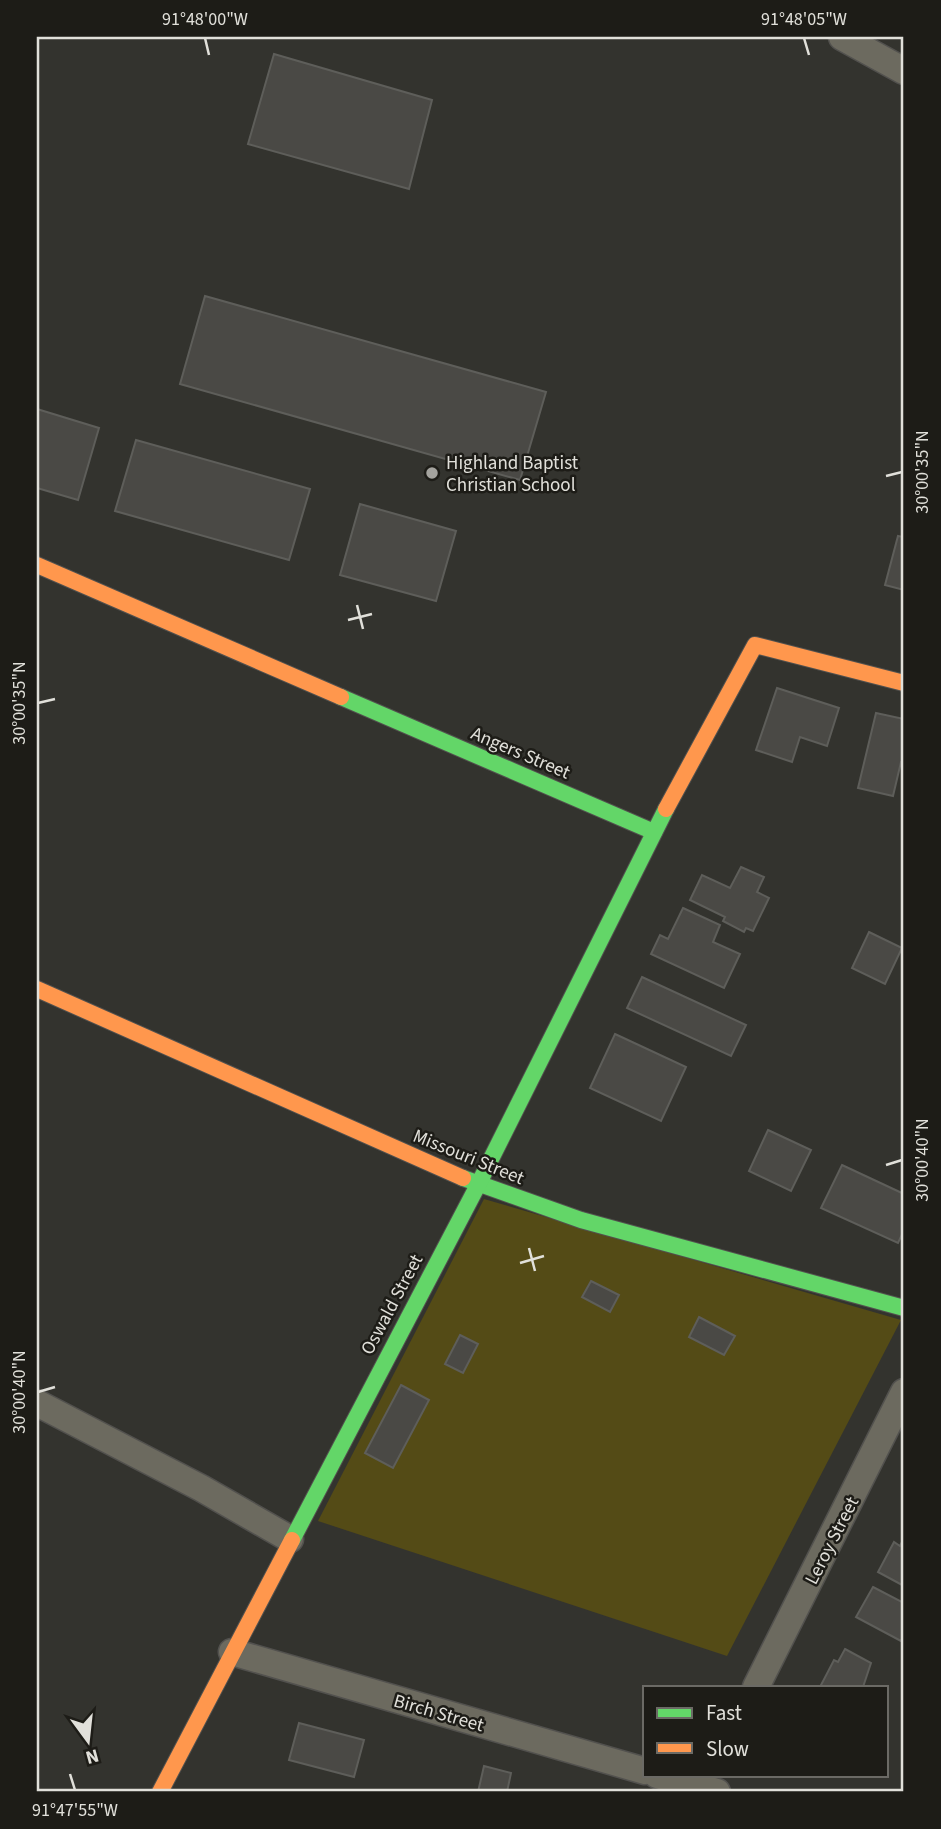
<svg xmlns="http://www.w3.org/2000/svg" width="941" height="1829" viewBox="0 0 941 1829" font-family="'Source Sans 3',sans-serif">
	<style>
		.green { fill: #544b16 }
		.building { fill: #4a4945; stroke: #5e5e5a; stroke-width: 2 }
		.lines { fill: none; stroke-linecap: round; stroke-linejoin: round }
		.street-casing { stroke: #52514e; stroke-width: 29 }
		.fast-casing { stroke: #52514e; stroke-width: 18 }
		.slow-casing { stroke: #52514e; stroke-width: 18 }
		.street { stroke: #6c6a5f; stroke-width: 26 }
		.fast { stroke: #63d668; stroke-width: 16 }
		.slow { stroke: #ff974d; stroke-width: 16 }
		.ticks { fill: none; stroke: #e1e0da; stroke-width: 2.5 }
		.poi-dot { fill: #a4a39e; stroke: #1d1c17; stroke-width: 2.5 }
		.labels { text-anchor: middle; stroke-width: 5; stroke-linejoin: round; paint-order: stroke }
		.poi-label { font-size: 19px; fill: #e1e0da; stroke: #1d1c17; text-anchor: start }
		.street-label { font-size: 19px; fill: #e1e0da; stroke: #1d1c17 }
		.neatline { fill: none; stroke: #e1e0da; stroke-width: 2.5 }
		.ticks-label { font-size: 18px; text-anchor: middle; fill: #e1e0da }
	</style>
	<rect width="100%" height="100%" fill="#33332e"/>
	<path class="green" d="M484,1199L901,1320L727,1656L318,1521Z"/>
	<g class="building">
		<path d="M274,54L432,100L409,189L248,144Z"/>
		<path d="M205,296L546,392L520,480L180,384Z"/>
		<path d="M37,409L99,428L78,500L37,488Z"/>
		<path d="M136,440L310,489L289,560L115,511Z"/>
		<path d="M360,504L456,531L436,601L340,575Z"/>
		<path d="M898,536L904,537V590L885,585Z"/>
		<path d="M777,688L839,708L827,746L800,737L792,762L756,750Z"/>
		<path d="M876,713L904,719V763L901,762L893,796L858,788Z"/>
		<path d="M741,867L764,877L757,892L769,898L753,931L746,928L744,932L723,921L725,917L690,900L702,875L730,888Z"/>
		<path d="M683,908L720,925L713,942L740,954L724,988L651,954L660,935L668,939Z"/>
		<path d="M869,932L902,948L885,984L852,968Z"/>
		<path d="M642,977L746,1025L731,1056L627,1008Z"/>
		<path d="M615,1034L686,1067L661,1121L590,1088Z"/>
		<path d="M768,1130L811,1150L791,1191L749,1171Z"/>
		<path d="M842,1165L904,1194V1230L898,1243L821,1208Z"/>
		<path d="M591,1281L619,1295L610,1312L582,1297Z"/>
		<path d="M699,1317L735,1336L724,1355L689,1337Z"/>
		<path d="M460,1335L478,1344L463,1373L445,1364Z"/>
		<path d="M401,1385L429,1400L393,1468L365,1453Z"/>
		<path d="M904,1538V1586L878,1572L894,1542L900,1546Z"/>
		<path d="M873,1587L904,1603V1634L901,1641L856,1617Z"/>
		<path d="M845,1649L871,1663L863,1687H820L834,1660L838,1662Z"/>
		<path d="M299,1723L364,1740L354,1777L289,1760Z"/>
		<path d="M484,1766L511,1773L507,1792H478Z"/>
	</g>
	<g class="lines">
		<defs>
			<g id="street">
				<path d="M842,37L904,71"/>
				<path d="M37,1403L201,1488L290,1539"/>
				<path d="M232,1652L645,1771"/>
				<path d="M756,1687L904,1392"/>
				<path d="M657,1775L717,1792"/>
			</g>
			<g id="fast">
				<path d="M341,697L654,832"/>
				<path d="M463,1178L581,1220L904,1308"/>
				<path d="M292,1540L478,1185L666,809"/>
			</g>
			<g id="slow">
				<path d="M37,565L341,697"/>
				<path d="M666,809L755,645L904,683"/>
				<path d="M37,989L463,1178"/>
				<path d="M160,1792L292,1540"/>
			</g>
		</defs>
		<use href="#street" class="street-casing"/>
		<use href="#fast" class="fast-casing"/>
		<use href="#slow" class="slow-casing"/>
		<use href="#street" class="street"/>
		<use href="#fast" class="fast"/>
		<use href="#slow" class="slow"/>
	</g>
	<path class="ticks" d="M205,38L209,55M804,38L809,55M886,476L902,472M357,605L363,629M348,620L372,614M38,703L55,699M886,1165L902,1160M529,1248L535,1271M520,1263L544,1256M38,1392L55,1387M70,1774L75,1790"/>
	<circle class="poi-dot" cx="432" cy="473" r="7"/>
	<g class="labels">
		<g class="poi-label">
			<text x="446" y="469">Highland Baptist<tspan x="446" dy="22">Christian School</tspan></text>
		</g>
		<g class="street-label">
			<text transform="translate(521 752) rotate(23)" y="7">Angers Street</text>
			<text transform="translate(469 1156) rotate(22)" y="7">Missouri Street</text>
			<text transform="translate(391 1304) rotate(-62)" y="7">Oswald Street</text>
			<text transform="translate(831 1540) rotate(-63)" y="7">Leroy Street</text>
			<text transform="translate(439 1712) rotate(16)" y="7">Birch Street</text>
		</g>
	</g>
	<rect width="941" height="1829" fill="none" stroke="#1d1c17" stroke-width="77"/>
	<rect x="643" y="1686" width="245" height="91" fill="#1d1c17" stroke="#6b6a65" stroke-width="2"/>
	<rect x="657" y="1708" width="35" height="10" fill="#63d668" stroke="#6b6a65" stroke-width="2"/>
	<text x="706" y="1720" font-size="21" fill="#e1e0da">Fast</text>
	<rect x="657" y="1743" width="35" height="10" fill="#ff974d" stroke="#6b6a65" stroke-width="2"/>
	<text x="706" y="1756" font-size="21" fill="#e1e0da">Slow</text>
	<g transform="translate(88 1741) rotate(165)" stroke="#1d1c17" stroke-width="5" paint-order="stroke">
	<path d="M0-5L12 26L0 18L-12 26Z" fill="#e1e0da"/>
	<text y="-10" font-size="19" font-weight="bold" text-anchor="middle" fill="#e1e0da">N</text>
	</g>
	<rect x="38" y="38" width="864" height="1752" class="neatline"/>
	<g class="ticks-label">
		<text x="205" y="25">91°48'00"W</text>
		<text x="804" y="25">91°48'05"W</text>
		<text transform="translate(922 472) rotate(-90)" y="6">30°00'35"N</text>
		<text transform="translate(19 703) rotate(-90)" y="6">30°00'35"N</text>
		<text transform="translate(922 1160) rotate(-90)" y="6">30°00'40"N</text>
		<text transform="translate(19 1392) rotate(-90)" y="6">30°00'40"N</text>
		<text x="75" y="1816">91°47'55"W</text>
	</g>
</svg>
